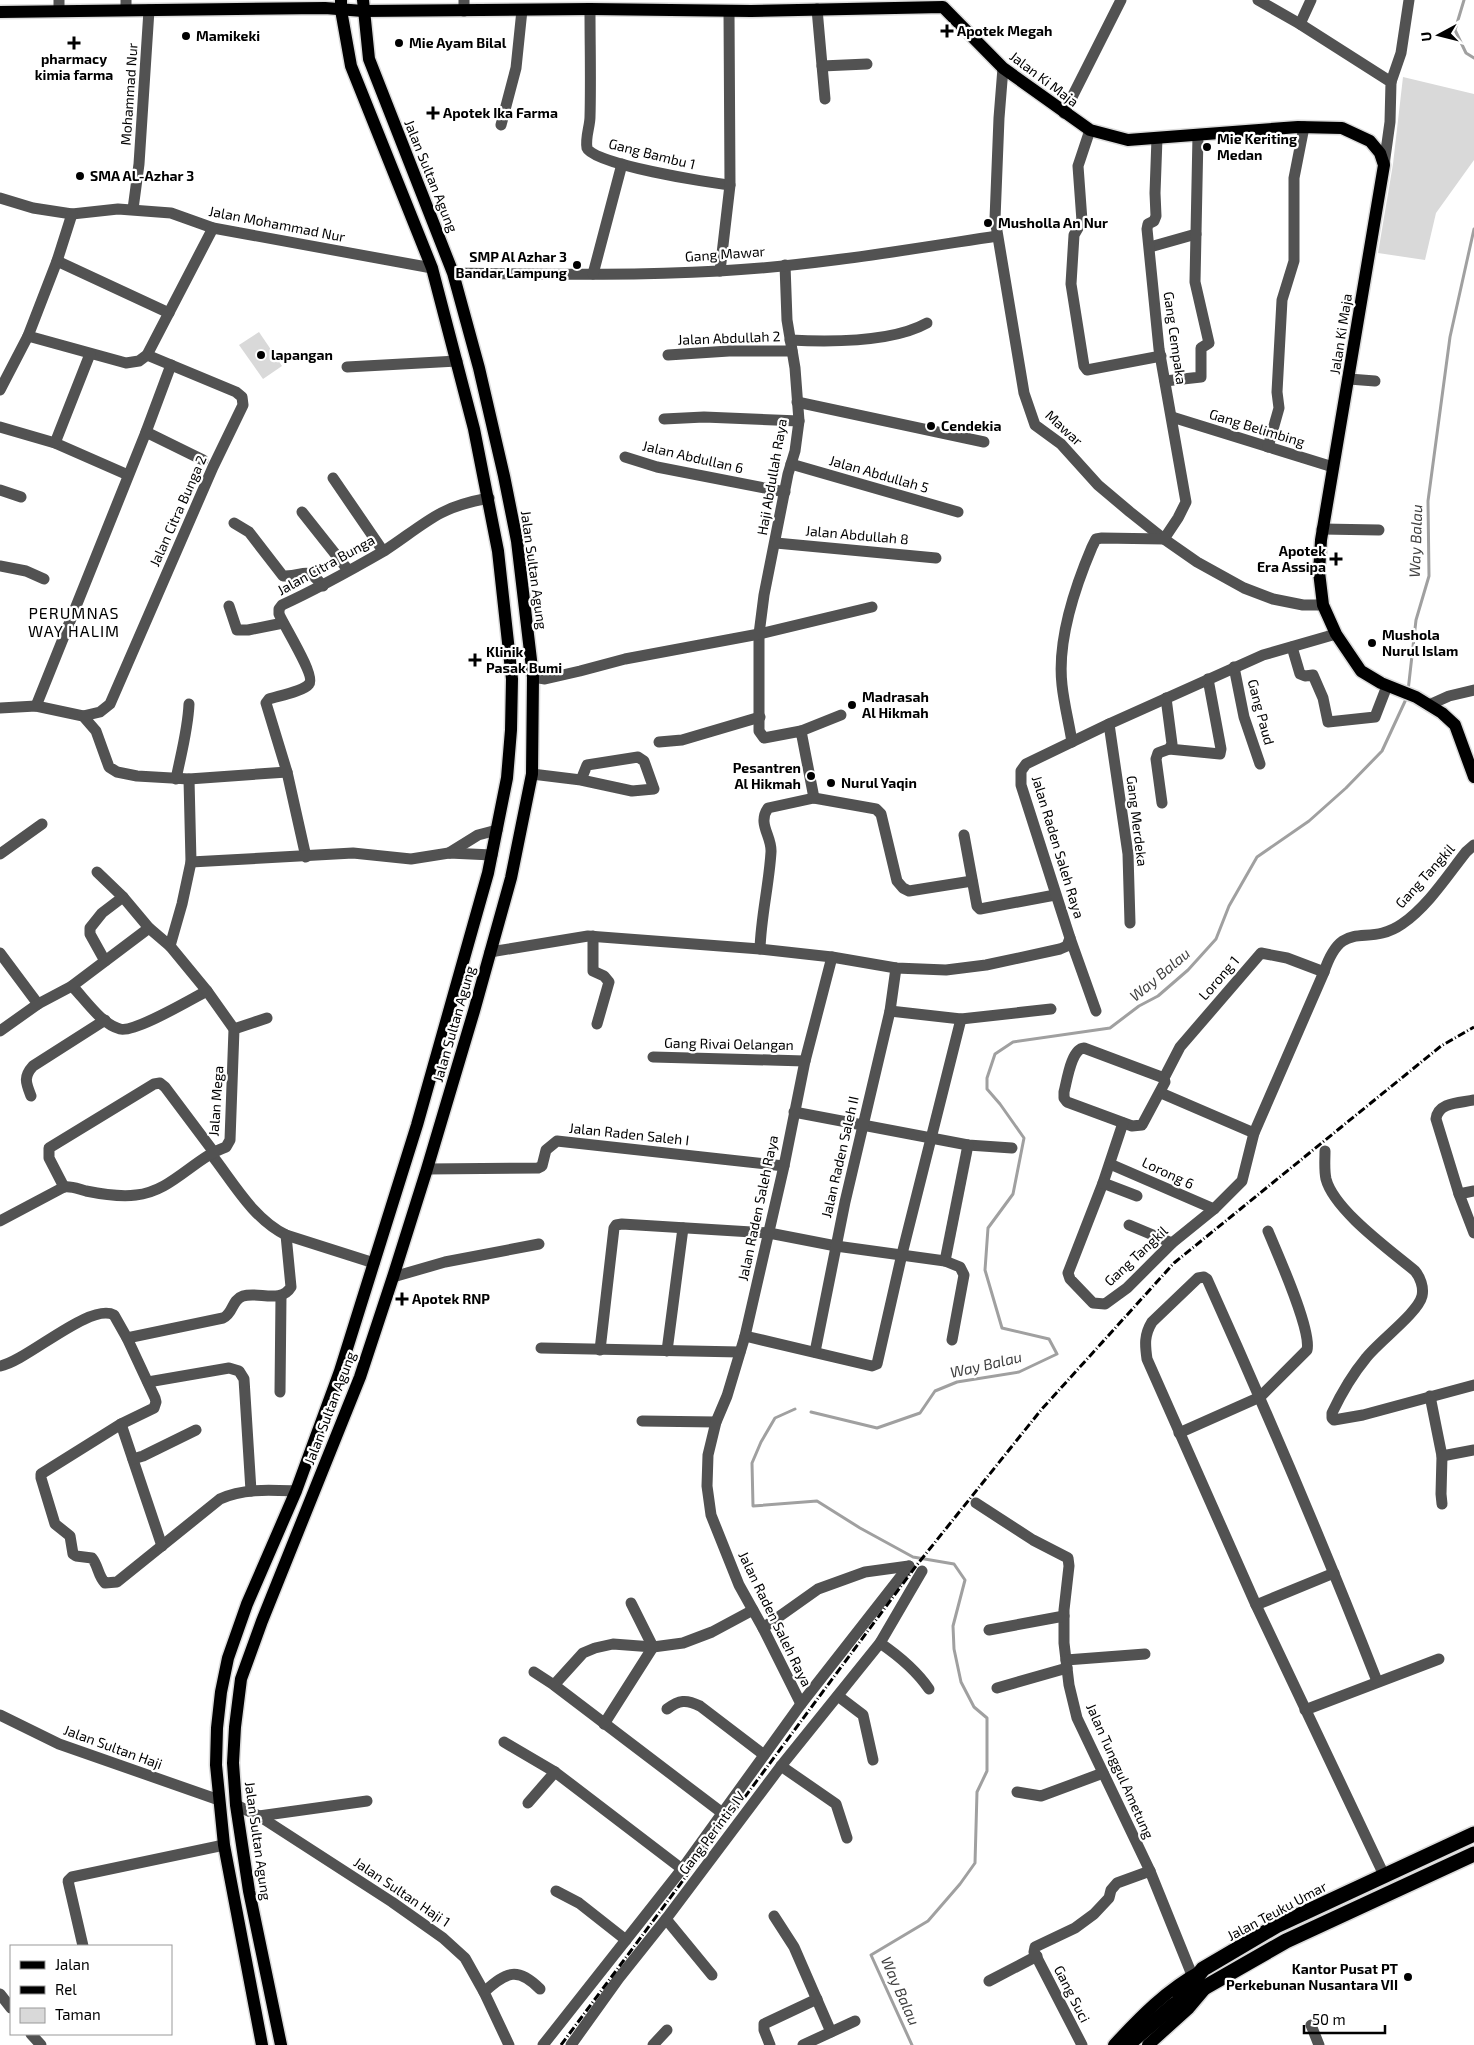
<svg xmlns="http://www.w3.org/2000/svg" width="1474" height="2045" viewBox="0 0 1474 2045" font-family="'Exo 2',sans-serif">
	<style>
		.green { fill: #d9d9d9 }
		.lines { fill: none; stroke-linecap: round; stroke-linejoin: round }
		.stream { stroke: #a0a0a0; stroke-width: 3 }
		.major-casing { stroke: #dbdbdb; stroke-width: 15 }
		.highway-casing { stroke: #dbdbdb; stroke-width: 18 }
		.minor { stroke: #525252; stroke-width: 11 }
		.major { stroke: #000; stroke-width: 12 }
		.highway { stroke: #000; stroke-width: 15 }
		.rail { stroke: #000; stroke-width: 3; stroke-dasharray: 8 2.5 1 2.5; stroke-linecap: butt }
		.poi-dot { fill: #000; stroke: #fff; stroke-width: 2 }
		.labels { text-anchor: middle; stroke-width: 4.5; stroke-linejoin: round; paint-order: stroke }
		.poi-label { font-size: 14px; font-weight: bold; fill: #000; stroke: #fff; text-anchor: start }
		.street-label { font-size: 14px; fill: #000; stroke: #fff }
		.water-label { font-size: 15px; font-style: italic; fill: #414141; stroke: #fff }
		.quarter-label { font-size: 16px; letter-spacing: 1px; fill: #000; stroke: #fff }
	</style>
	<rect width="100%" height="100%" fill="#fff"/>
	<g class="green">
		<path d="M1403,77L1474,94V160L1436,213L1425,260L1378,253L1393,164Z"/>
		<path d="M259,332L282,366L263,379L239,345Z"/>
	</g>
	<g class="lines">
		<g class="stream">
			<path d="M1464,0L1455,30L1466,53L1474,58"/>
			<path d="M1408,691L1416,620L1429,576L1428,501L1450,337L1474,229"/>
			<path d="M795,1409L775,1418L761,1442L752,1463L753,1506L817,1501L860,1528L913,1557L954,1564L965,1580L953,1626L954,1649L961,1682L974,1707L987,1718V1771L977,1792L975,1863L960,1884L928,1921L871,1955L912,2045"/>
			<path d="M811,1412L877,1428L920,1413L935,1391L957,1382L1019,1372L1057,1354L1049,1339L1002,1328L985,1270L988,1228L1013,1194L1024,1138L1000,1104L987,1089V1078L995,1054L1013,1042L1110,1028L1139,1006L1158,996L1188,970L1216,939L1229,906L1257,857L1309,821L1346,788L1382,751L1407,697"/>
		</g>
		<defs>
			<g id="major">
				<path d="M0,12L325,8L363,11L590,9L751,11L943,7L1003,68L1090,130L1128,140L1298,127L1342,128L1370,141L1380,153L1384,165L1321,540L1319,572L1323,605L1336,634L1361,671L1381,683L1416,697L1442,713L1455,725L1474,777"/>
				<path d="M262,2045L224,1845L216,1765L217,1728L221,1692L228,1658L247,1604L296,1491L340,1371L417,1125L488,873L507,778L511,730L512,679L498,551L474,429L432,268L351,66L341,10V0"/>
				<path d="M281,2045L249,1891L236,1805L233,1763L235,1727L241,1679L262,1621L360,1377L393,1277L427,1169L474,1011L511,878L532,774L533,677L517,541L504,476L479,368L453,273L369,59L363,0"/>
				<path d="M1114,2045C1140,2017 1167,1989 1201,1971"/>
				<path d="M1148,2045L1189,2008L1205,1989"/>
			</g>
			<g id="highway">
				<path d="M1180,1998L1203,1969L1276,1926L1474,1834"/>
				<path d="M1127,2045L1174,2005L1286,1941L1474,1854"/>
			</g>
		</defs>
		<use href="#major" class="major-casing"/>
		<use href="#highway" class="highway-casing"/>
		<g class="minor">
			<path d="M59,0V11"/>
			<path d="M126,0V10"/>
			<path d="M464,0V11"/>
			<path d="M1258,0L1300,24L1391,82L1390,122L1384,165"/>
			<path d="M590,9C590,45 591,81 590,117C590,126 585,138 587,148C592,164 710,183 730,185"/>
			<path d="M817,9L825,99"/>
			<path d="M1300,24L1311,0"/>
			<path d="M822,66L867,64"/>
			<path d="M1003,68L999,118L995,219L1024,393L1035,425L1061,444L1098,485L1130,512L1164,539L1197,562L1244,588L1273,599L1303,605H1323"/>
			<path d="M1391,82L1401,53L1409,0"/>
			<path d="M1064,113L1121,0"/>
			<path d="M501,125L516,68L522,10"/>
			<path d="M1090,130L1078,166L1082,221L1074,235L1071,284L1084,366L1087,370L1161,356"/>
			<path d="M0,198L33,208L72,214L118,209L171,213L213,228L432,268"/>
			<path d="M133,209L139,164L149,10"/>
			<path d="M1150,247L1196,234"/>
			<path d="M57,261L169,313"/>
			<path d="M785,265L787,320L795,368L799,421L795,451L788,474L764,595L759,634V731L764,738L801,731L814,798"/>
			<path d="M720,271L730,185L729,11"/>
			<path d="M453,273C542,274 630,276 719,271C812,266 905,250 997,236"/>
			<path d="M593,274L622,164"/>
			<path d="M28,336L126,363L139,361L147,355L213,228"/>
			<path d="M790,340C829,342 893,342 927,323"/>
			<path d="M668,355L729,351H792"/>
			<path d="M347,367L457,361"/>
			<path d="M1349,379L1375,381"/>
			<path d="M1165,381L1201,377V348L1209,343L1195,282L1198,135"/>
			<path d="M0,390L28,336L57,261L72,214"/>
			<path d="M797,402L984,442"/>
			<path d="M1172,417L1333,467"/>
			<path d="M664,419L704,417L799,421"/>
			<path d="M0,427L55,443L128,475"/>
			<path d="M146,432L203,460"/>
			<path d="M55,443L90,354"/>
			<path d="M1268,447L1279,408L1277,392L1282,300L1294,261V178L1304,127"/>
			<path d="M625,457L657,467L785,492"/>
			<path d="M791,464L958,512"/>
			<path d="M333,478L383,551"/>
			<path d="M0,490L21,497"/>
			<path d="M302,512L348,570"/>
			<path d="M234,523L249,532L283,576C306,577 305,564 323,586"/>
			<path d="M1322,529L1379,530"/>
			<path d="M776,543L936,558"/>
			<path d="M0,566L26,571L44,579"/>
			<path d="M229,606L237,630H248L283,623"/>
			<path d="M1292,647L1300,674L1305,676L1313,675L1323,698L1328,722L1375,717L1387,686"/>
			<path d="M1234,667L1244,717L1260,764"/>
			<path d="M533,677L545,679L580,671L625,659L759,634L872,607"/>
			<path d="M1429,705L1449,696L1474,690"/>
			<path d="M36,706L146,432L171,365"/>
			<path d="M0,708L36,706L83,716L96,731L109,767L117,772L137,776L189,779L287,772"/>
			<path d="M83,716L100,712L110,704L213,467L243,405L242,397L236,392L147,355"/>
			<path d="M1109,724L1128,854L1130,923"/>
			<path d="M801,731L841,715"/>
			<path d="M659,742L682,740L760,717"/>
			<path d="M1072,742C1069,723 1064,704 1062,685C1057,641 1075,587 1092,547L1096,539L1102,538L1164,539L1178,518L1186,502L1159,349L1147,229L1148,224L1154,221L1156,216L1155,193L1157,138"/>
			<path d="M1169,749L1220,754L1221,749L1208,679"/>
			<path d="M532,774L581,780L632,791L654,789L644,761L638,757L587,765L581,780"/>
			<path d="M176,779C181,754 188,729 189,704"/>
			<path d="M1162,803L1156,759L1158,753L1169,749L1172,744L1166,698"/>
			<path d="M964,835L977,906L980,909L1055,895"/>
			<path d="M449,853L478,835L497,830"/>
			<path d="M0,854L42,824"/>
			<path d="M306,857L287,772L266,703L269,699C278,696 304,691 309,684C316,676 284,626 279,614V609L282,605C317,589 351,570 384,551C403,539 422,523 441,513C456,505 473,501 489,498"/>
			<path d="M191,862L353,853L411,859L449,853L492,855"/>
			<path d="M593,936V971L604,976L609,982L597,1024"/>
			<path d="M1070,938L1096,1011"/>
			<path d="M170,946L182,904L191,862L189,779"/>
			<path d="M760,949C761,916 769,885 771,852C772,836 757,824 768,808L814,798L876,809L881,814L897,881L903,888L909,891L972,881"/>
			<path d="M490,952L588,936L760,949L832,957L896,968L946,970L986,965L1060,949L1067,946L1070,938L1021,785V771L1026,764L1109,724L1263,655L1336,634"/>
			<path d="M0,953L38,1004"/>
			<path d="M105,961L90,934V928L102,913L123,897"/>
			<path d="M72,986C85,999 101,1024 120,1029C135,1033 191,999 207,991"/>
			<path d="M890,1011L961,1019L1051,1009"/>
			<path d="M234,1029L267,1018"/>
			<path d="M0,1031L38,1004L72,986L149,928"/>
			<path d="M653,1057L805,1061"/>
			<path d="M1164,1078L1084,1048C1071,1049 1067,1081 1064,1092V1098L1067,1102L1132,1126L1142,1125L1165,1082L1164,1078L1180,1047L1261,953L1287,958L1324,972"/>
			<path d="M1161,1093L1254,1133"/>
			<path d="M31,1096C26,1083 23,1077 33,1066L105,1020"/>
			<path d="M1474,1100C1460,1103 1438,1102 1436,1119L1459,1194L1474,1233"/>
			<path d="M794,1112L968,1145L1012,1148"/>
			<path d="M1123,1123L1103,1183L1068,1273L1070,1279L1093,1303L1105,1304L1127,1288L1172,1243L1214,1209L1242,1181L1254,1133L1324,972C1343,915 1366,949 1402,924C1428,906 1447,876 1466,852L1474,845"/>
			<path d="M1325,1151C1325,1160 1324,1170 1326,1179C1334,1210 1390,1250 1415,1271C1420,1277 1424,1287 1422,1296C1418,1313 1378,1342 1366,1358C1352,1375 1341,1394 1332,1413V1418L1334,1420L1363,1415L1474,1385"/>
			<path d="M211,1154C233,1182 253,1219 286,1235L374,1263"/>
			<path d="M1110,1164L1214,1209"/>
			<path d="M427,1169L538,1168L542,1166L546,1150L557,1141L784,1166"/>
			<path d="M1103,1183L1137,1196"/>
			<path d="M64,1187L49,1158V1148L154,1084L160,1083L165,1087L213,1151"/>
			<path d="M1459,1194L1474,1191"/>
			<path d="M0,1221L64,1187C72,1186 78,1189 86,1191C101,1194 121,1197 136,1195C171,1192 194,1158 226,1147L230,1140L234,1029L207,991L170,946L149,928L123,897L97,872"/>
			<path d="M1129,1225L1172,1243"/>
			<path d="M945,1261L968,1145"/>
			<path d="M393,1277L445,1262L539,1244"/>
			<path d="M745,1336L872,1366L877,1364L902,1254L961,1019"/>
			<path d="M127,1338L223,1318C234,1313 231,1300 243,1296C258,1291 281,1304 291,1287L286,1235"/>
			<path d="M541,1348L740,1352"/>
			<path d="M600,1350L614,1228L616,1225L622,1224L769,1233L836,1246L945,1261L960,1267L964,1275L952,1340"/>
			<path d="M667,1351L683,1228"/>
			<path d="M815,1352L845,1202L890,1011L896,968"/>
			<path d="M0,1366C27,1361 90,1302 114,1315L127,1338L155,1398L156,1402L154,1408L121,1424L41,1474V1478L55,1524L70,1536L73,1554L76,1556L92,1558C98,1565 98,1576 105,1583L117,1582L220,1499C243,1488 271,1490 296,1491"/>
			<path d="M148,1382L229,1368L239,1371L244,1379L251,1491"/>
			<path d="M280,1392L281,1296"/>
			<path d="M1430,1396L1442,1456L1441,1494L1442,1504"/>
			<path d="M642,1421L716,1422"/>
			<path d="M121,1424L162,1546"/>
			<path d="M1179,1433L1260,1397L1307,1350C1312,1330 1277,1253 1268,1231"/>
			<path d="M1442,1456L1474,1450"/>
			<path d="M133,1459L143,1456L196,1430"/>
			<path d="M976,1503L1033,1540L1068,1558L1069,1566L1064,1610V1643L1069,1685L1077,1718L1150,1871L1192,1975"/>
			<path d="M1256,1605L1334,1573"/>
			<path d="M763,1628L818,1589L865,1572L909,1566"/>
			<path d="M989,1630L1064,1616"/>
			<path d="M880,1643C899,1656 916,1670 929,1689"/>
			<path d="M1066,1660L1145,1654"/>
			<path d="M534,1672L554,1685L721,1812"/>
			<path d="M1377,1681C1324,1546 1267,1412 1207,1279L1204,1277L1198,1278L1152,1322C1144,1335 1145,1345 1147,1359L1256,1605L1384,1875"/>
			<path d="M554,1685L583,1653L595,1648L613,1644L653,1647L683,1643L712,1632L753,1610"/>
			<path d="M997,1688L1067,1668"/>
			<path d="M838,1696L863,1715L873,1760"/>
			<path d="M801,1704L763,1628L739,1585L711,1515L707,1486L708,1455L716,1422L727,1396L745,1336L784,1166L805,1061L832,957"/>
			<path d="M667,1709C679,1700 686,1699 700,1706L764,1755"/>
			<path d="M1305,1710L1439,1659"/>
			<path d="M0,1715L59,1744L219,1800"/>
			<path d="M604,1724L653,1647L631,1603"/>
			<path d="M504,1742L555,1772L682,1869"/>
			<path d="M781,1766L836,1804L847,1838"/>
			<path d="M1017,1792L1041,1796L1103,1773"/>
			<path d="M528,1803L555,1772"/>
			<path d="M236,1805L259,1816L392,1902L443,1938L465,1958L484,1992L509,2045"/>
			<path d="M259,1816L367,1801"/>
			<path d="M556,1891L579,1903L626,1940"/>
			<path d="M774,1916L794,1947L831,2032"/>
			<path d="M666,1919L712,1975"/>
			<path d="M83,1946L68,1881L72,1877L224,1845"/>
			<path d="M989,1981L1037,1956"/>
			<path d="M484,1992C507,1971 518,1967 540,1989"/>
			<path d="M0,1994L11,2008"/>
			<path d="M1311,2025L1319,2045"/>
			<path d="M31,2034L41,2045"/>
			<path d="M543,2045L682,1869L801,1704L909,1566"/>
			<path d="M571,2045L619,1978L666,1919L781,1766L880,1643L922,1571"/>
			<path d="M653,2045L667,2030"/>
			<path d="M770,2045L764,2030V2024L817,1999"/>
			<path d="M803,2045L855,2021"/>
			<path d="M1082,2045L1034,1952L1035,1947L1075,1928L1094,1914L1109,1898L1111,1890L1117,1883L1150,1871"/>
		</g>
		<use href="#major" class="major"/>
		<use href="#highway" class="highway"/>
		<path class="rail" d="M561,2045L916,1566L1041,1410L1174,1263L1441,1046L1474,1027"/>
	</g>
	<g class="poi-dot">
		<path d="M944.5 23.5h5v5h5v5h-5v5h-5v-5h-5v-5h5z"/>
		<circle cx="186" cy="36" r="5"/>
		<path d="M71.5 35.5h5v5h5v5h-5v5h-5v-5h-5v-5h5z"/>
		<circle cx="399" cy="43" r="5"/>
		<path d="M430.5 105.5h5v5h5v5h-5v5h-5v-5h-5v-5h5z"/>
		<circle cx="1207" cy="147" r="5"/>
		<circle cx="80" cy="176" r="5"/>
		<circle cx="988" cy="223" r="5"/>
		<circle cx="577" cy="265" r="5"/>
		<circle cx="261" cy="355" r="5"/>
		<circle cx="931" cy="426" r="5"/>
		<path d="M1333.5 551.5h5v5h5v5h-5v5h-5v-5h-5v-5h5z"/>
		<circle cx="1372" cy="643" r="5"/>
		<path d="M472.5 652.5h5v5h5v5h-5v5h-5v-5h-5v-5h5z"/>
		<circle cx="852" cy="705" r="5"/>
		<circle cx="811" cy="776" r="5"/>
		<circle cx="831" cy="783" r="5"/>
		<path d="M399.5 1291.5h5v5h5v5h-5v5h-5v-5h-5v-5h5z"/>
		<circle cx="1408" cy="1977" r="5"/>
	</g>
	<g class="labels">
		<g class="poi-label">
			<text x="957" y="36">Apotek Megah</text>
			<text x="196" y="41">Mamikeki</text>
			<text x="409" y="48">Mie Ayam Bilal</text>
			<text x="74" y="64" text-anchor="middle">pharmacy<tspan x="74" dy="16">kimia farma</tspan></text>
			<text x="443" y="118">Apotek Ika Farma</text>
			<text x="1217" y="144">Mie Keriting<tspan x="1217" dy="16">Medan</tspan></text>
			<text x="90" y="181">SMA AL-Azhar 3</text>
			<text x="998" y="228">Musholla An Nur</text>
			<text x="567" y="262" text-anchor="end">SMP Al Azhar 3<tspan x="567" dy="16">Bandar Lampung</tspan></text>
			<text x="271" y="360">lapangan</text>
			<text x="941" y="431">Cendekia</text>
			<text x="1326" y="556" text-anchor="end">Apotek<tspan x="1326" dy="16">Era Assipa</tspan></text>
			<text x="1382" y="640">Mushola<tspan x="1382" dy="16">Nurul Islam</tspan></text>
			<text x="486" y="657">Klinik<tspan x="486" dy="16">Pasak Bumi</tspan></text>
			<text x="862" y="702">Madrasah<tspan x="862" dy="16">Al Hikmah</tspan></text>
			<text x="801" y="773" text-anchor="end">Pesantren<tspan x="801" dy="16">Al Hikmah</tspan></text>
			<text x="841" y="788">Nurul Yaqin</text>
			<text x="412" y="1304">Apotek RNP</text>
			<text x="1398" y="1974" text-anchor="end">Kantor Pusat PT<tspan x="1398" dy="16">Perkebunan Nusantara VII</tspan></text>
		</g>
		<g class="street-label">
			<text transform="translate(1044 79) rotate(37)" y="5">Jalan Ki Maja</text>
			<text transform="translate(129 94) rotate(-86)" y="5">Mohammad Nur</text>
			<text transform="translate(652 154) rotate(14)" y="5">Gang Bambu 1</text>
			<text transform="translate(431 176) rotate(68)" y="5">Jalan Sultan Agung</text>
			<text transform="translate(277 224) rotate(11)" y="5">Jalan Mohammad Nur</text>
			<text transform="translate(725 254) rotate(-4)" y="5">Gang Mawar</text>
			<text transform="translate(1341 334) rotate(-81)" y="5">Jalan Ki Maja</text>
			<text transform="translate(729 338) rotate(-2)" y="5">Jalan Abdullah 2</text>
			<text transform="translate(1175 338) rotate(82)" y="5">Gang Cempaka</text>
			<text transform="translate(1064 428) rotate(43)" y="5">Mawar</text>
			<text transform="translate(1257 428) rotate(17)" y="5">Gang Belimbing</text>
			<text transform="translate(693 457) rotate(13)" y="5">Jalan Abdullan 6</text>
			<text transform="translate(879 474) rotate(16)" y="5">Jalan Abdullah 5</text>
			<text transform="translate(772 477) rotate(-80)" y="5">Haji Abdullah Raya</text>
			<text transform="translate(178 511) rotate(-66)" y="5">Jalan Citra Bunga 2</text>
			<text transform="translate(857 535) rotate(5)" y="5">Jalan Abdullah 8</text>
			<text transform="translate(326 565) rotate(-29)" y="5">Jalan Citra Bunga</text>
			<text transform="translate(534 570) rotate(82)" y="5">Jalan Sultan Agung</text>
			<text transform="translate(1261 712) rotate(75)" y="5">Gang Paud</text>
			<text transform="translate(1137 821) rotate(83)" y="5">Gang Merdeka</text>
			<text transform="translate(1058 847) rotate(73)" y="5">Jalan Raden Saleh Raya</text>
			<text transform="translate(1425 876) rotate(-48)" y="5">Gang Tangkil</text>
			<text transform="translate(1219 978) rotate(-49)" y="5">Lorong 1</text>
			<text transform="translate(454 1024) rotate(-74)" y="5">Jalan Sultan Agung</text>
			<text transform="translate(729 1044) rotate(1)" y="5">Gang Rivai Oelangan</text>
			<text transform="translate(216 1101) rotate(-86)" y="5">Jalan Mega</text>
			<text transform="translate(629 1134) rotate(6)" y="5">Jalan Raden Saleh I</text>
			<text transform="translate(840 1157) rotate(-77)" y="5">Jalan Raden Saleh II</text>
			<text transform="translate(1168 1173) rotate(25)" y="5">Lorong 6</text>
			<text transform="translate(758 1208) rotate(-78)" y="5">Jalan Raden Saleh Raya</text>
			<text transform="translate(1136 1256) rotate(-43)" y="5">Gang Tangkil</text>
			<text transform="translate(330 1408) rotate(-69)" y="5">Jalan Sultan Agung</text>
			<text transform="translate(775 1619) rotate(64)" y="5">Jalan Raden Saleh Raya</text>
			<text transform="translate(113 1747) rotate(20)" y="5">Jalan Sultan Haji</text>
			<text transform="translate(1120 1771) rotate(66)" y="5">Jalan Tunggul Ametung</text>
			<text transform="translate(712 1833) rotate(-53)" y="5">Gang Perintis IV</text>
			<text transform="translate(258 1841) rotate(82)" y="5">Jalan Sultan Agung</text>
			<text transform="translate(402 1892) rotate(34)" y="5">Jalan Sultan Haji 1</text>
			<text transform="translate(1277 1911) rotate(-28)" y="5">Jalan Teuku Umar</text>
			<text transform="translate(1072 1994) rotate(63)" y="5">Gang Suci</text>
		</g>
		<g class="water-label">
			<text transform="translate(1416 541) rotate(-88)" y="5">Way Balau</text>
			<text transform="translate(1160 975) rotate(-40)" y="5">Way Balau</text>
			<text transform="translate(986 1365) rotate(-13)" y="5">Way Balau</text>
			<text transform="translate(900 1991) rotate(66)" y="5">Way Balau</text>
		</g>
		<g class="quarter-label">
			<text x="74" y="619">PERUMNAS<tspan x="74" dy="18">WAY HALIM</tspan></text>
		</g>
	</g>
	<rect x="10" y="1945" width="162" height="90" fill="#ffffff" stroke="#999999"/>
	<rect x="20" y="1961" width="25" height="8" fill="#000000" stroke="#999999"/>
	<text x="55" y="1970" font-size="15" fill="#000000">Jalan</text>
	<rect x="20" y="1986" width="25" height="8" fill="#000000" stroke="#999999"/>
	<text x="55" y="1995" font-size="15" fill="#000000">Rel</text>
	<rect x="20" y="2008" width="25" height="15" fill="#d9d9d9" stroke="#999999"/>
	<text x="55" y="2020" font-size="15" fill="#000000">Taman</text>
	<g transform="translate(1439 35) rotate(263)" stroke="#ffffff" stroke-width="4" paint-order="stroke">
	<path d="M0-4L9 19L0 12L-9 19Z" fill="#000000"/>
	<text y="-8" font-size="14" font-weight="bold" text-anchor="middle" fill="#000000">U</text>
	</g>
	<path d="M1304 2025v8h81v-8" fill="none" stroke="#000000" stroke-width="2.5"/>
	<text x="1312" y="2025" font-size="15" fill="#000000" stroke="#ffffff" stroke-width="4" paint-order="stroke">50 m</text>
</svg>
